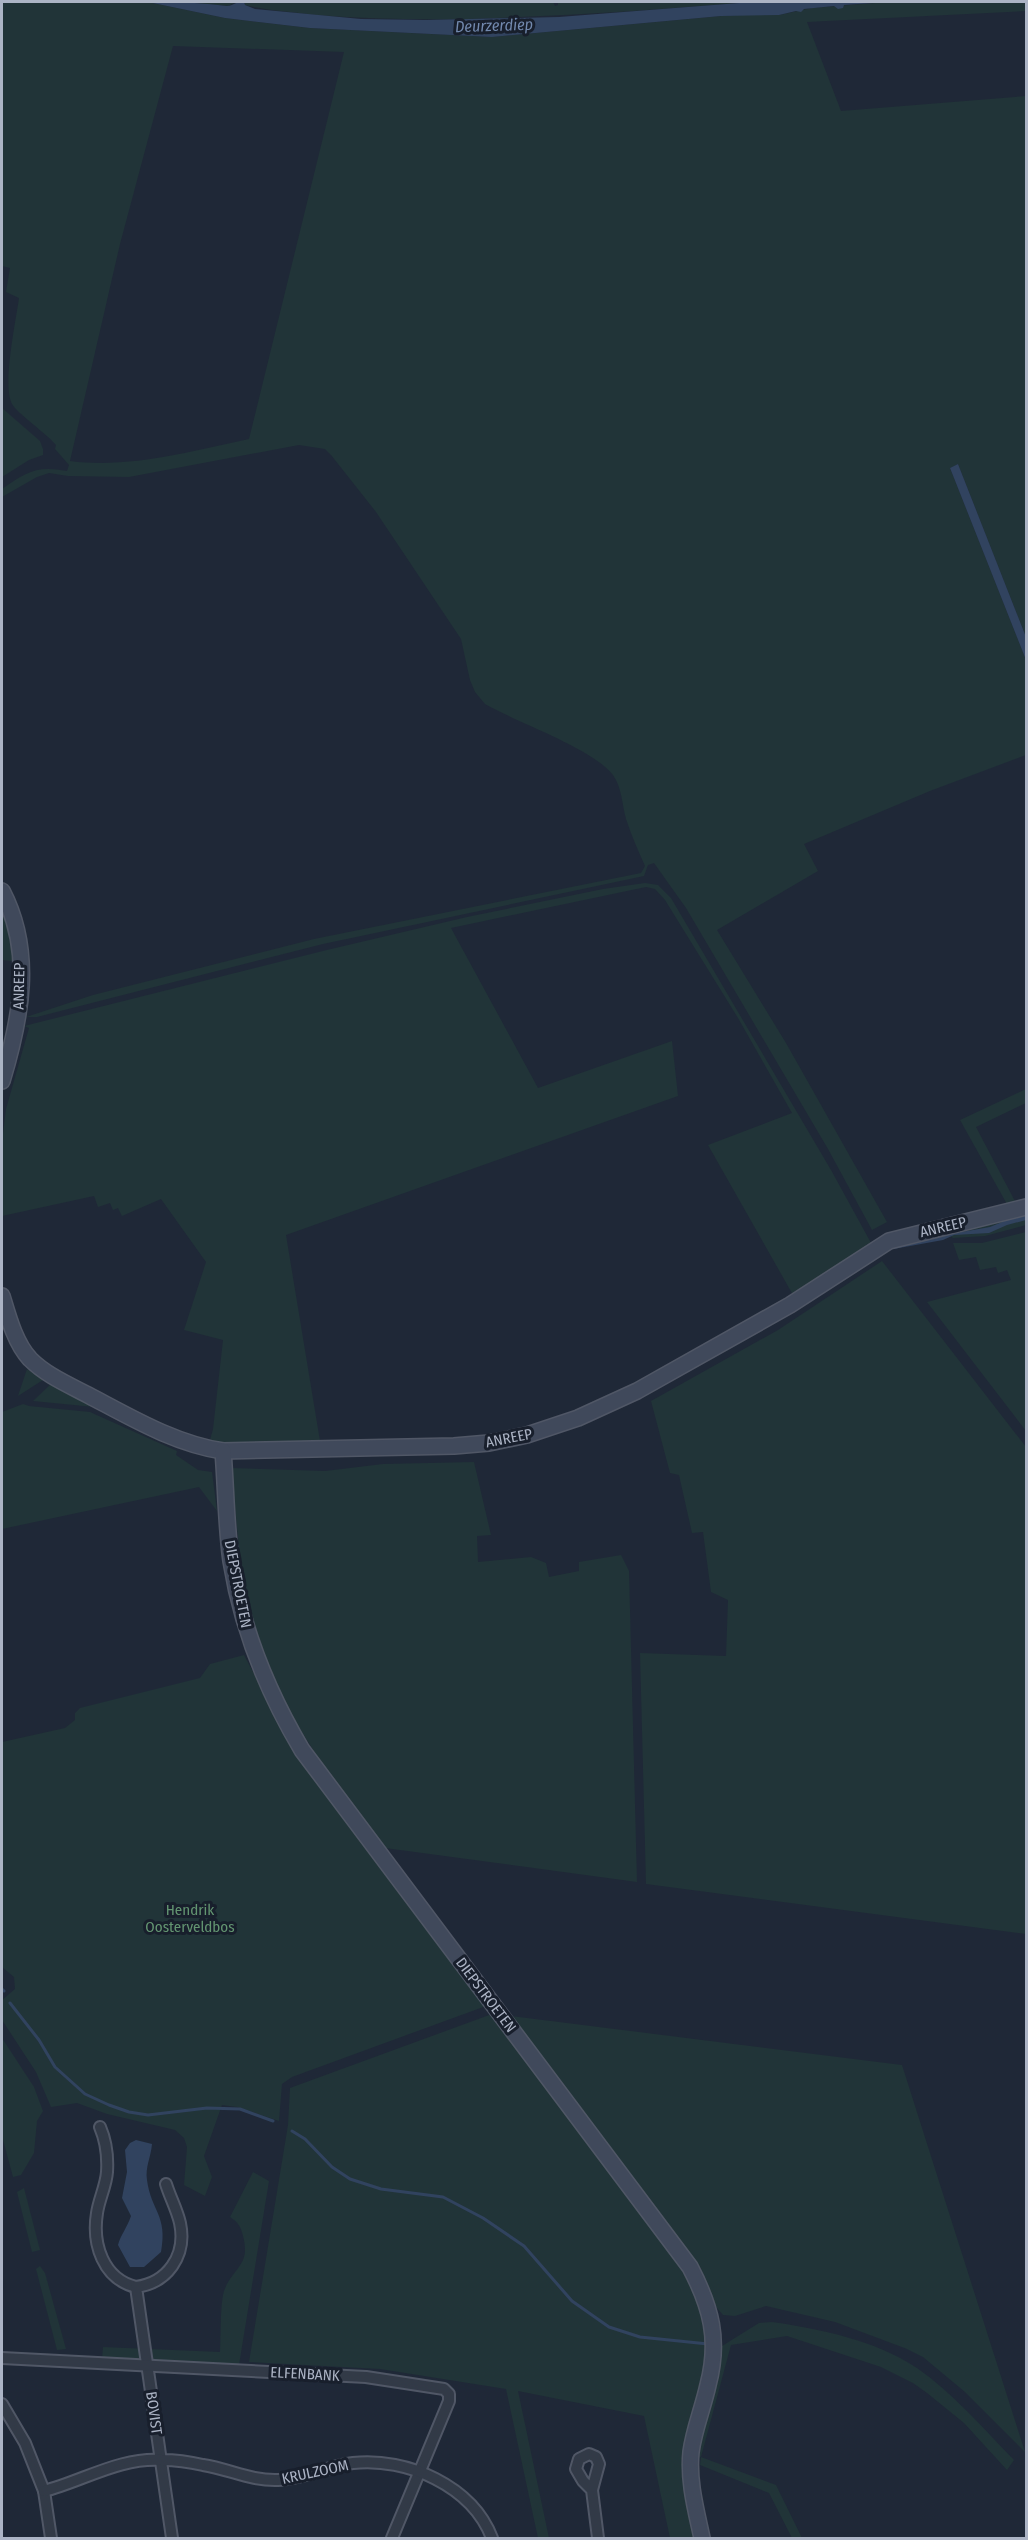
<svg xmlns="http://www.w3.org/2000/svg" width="1028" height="2540" viewBox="0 0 1028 2540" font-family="'Fira Sans Condensed',sans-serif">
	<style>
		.green { fill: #213438; fill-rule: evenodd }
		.water { fill: #31435f }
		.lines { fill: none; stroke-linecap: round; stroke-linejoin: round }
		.stream { stroke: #31435f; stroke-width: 3 }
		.street-casing { stroke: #505766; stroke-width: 14 }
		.secondary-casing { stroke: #505766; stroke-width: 18 }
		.street { stroke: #323a47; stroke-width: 10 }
		.secondary { stroke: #40495b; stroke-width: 15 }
		.labels { text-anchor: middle; stroke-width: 6; stroke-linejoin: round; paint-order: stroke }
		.street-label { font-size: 15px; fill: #acb4c5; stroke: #181f2c }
		.park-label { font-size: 15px; fill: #639571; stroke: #181f2c }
		.water-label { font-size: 16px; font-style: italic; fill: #738aaf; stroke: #181f2c }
	</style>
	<rect width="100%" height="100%" fill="#1f2837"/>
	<g class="green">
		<path d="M2,2H148L225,18L310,28L492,37L721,16L761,14L779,15L812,8L887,2H1026V11L807,22L841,111L1026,96V637L958,464L950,468L1026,660V755L930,791L804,844L818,871L717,930L786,1043L887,1222L872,1230L828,1149L686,908L654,863L648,865L644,876L323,944L37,1017H26L93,995L314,939L641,873L645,866C638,850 631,835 626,819C622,804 622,788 613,775C592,748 518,723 485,704L475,692L470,680L461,639L376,512L331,455L325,449L299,445L129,477L68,476L49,473L37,477L2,497V489C26,472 37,465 67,471L69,465L55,449L56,445C46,433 18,414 12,404C2,386 16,320 19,298L6,292L10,268L2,266ZM173,46L344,52L249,439C191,451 129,469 70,461L120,244Z"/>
		<path d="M181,2H236L228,6Z"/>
		<path d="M244,2H553L555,6L558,5V2H752C657,10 563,16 468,19C418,20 368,19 317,15C293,12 269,11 245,5Z"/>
		<path d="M2,408L40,441L43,449V455L29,460L2,477Z"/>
		<path d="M645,883L658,885L671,898L831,1170L870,1241L871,1244H867L866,1247L793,1295L708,1145L792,1113L738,1018L665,900L655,889L646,887L451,928L538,1088L672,1041L678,1096L286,1235L320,1441L221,1443L210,1440L213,1429L223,1340L184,1330L206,1262L161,1199L122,1216L118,1208L113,1210L110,1203L98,1207L94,1196L2,1216V1142L6,1109L29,1028L24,1026L331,949L467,917L603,889Z"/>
		<path d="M2,903L13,937L12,961L2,960Z"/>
		<path d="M1026,1089V1103L976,1127L1016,1203L1008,1206L960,1120Z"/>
		<path d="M1026,1211V1225L985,1236L953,1238L947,1233Z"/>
		<path d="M1026,1232V1431L927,1302L1011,1280L1007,1270L998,1273L996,1267L980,1270L976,1257L959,1260L953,1243H982Z"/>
		<path d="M882,1261L1026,1447V1934L646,1884L640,1653L726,1656L728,1600L711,1592L703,1532L692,1533L679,1475L670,1473L651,1401L778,1330Z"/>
		<path d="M27,1369L43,1380L18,1396Z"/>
		<path d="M51,1384L94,1407L33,1401Z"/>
		<path d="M23,1404L29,1406L90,1412L177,1451L176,1455L198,1470L212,1472L217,1511L199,1487L2,1529V1412Z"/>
		<path d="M474,1462L491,1535L477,1536L478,1562L531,1557L546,1563L549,1577L579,1571V1562L621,1555L629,1571L637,1882L385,1848L323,1765L283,1703L248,1607L240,1557L231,1468L325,1471L383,1464Z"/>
		<path d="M244,1655L278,1719L486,2006L292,2077L282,2084L279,2121L237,2107L222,2105L204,2156L212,2177L205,2196L184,2185L187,2147L184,2138L175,2130L107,2114L77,2103L51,2107L36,2072L2,2020V2000L15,1989L14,1977L2,1967V1742L65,1728L75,1720V1713L80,1708L200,1678L210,1664Z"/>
		<path d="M492,2014L679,2264L702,2307L708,2334L704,2379L691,2415L683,2478L696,2538H670L644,2416L518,2391L549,2538H538L506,2389L380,2369L249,2362L288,2125L290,2088Z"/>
		<path d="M511,2016L902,2065L1025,2452L965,2392L923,2357L907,2349L835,2322L766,2306L735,2316L723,2315L717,2308L690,2255Z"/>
		<path d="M2,2038L34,2087L43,2111L37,2121L34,2153L21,2175L13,2177L2,2136Z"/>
		<path d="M253,2172L269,2181L239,2365L102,2359L103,2347L220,2352C221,2337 220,2304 224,2291C233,2267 251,2266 243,2236C241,2227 238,2222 230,2217Z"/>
		<path d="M24,2188L40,2250L32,2252L17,2192Z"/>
		<path d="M40,2266L45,2273L66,2349L57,2350L36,2269Z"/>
		<path d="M772,2322C820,2329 875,2340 917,2368C953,2393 983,2428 1014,2460L1007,2470L964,2423L927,2393L913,2383L881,2367L787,2336L731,2345L701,2457L776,2485L802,2538H792L769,2493L700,2465L701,2457L697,2456L722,2346L759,2323Z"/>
	</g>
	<g class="water">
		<path d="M148,2C175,1 201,3 227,6C234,6 236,1 244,2L245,5L255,9L361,19L426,20L559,17L752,2H887L844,5L843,8L838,9L834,6L804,9L801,12L796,11L779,15L721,16L492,37L310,28L225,18Z"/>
		<path d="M958,464L1026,637V660L950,468Z"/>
		<path d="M1026,1215V1220L1007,1225L989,1233L954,1235L943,1240L888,1250V1245L990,1227L1014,1217Z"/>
		<path d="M136,2140L152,2144C151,2157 145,2167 147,2180C151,2211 168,2215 161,2252L144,2267H130L118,2245C121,2234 127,2228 131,2216L122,2198L127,2172L125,2150L130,2143Z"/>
	</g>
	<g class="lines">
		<g class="stream">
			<path d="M2,1989L4,1991"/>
			<path d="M10,2003L39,2040L55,2067L85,2094L109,2105L129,2112L148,2115L207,2108L240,2109L273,2121"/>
			<path d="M292,2131L305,2139L332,2167L350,2179L381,2189L443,2197L483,2218L524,2246L572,2301L609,2327L640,2337L708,2344"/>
		</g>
		<defs>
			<g id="street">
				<path d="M100,2127C106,2141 108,2156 107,2172C106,2186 99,2199 97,2213C92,2244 103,2279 136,2287"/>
				<path d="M166,2184C170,2197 177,2210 180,2223C187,2256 167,2283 136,2287L172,2538"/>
				<path d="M2,2358L366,2377L444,2389L449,2394V2401L392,2538"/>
				<path d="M2,2404L25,2443L44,2491L51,2538"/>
				<path d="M592,2490L583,2481L576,2469L579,2459L589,2454L596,2457L599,2464L592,2490L598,2538"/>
				<path d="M44,2491C83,2481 120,2457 162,2460C175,2460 190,2462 203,2465C229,2469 251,2481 278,2480C304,2479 328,2466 353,2463C407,2457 472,2486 492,2538"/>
			</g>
			<g id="secondary">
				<path d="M2,891C34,952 21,1018 2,1081"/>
				<path d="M2,1296C8,1316 15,1343 30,1359C46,1375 67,1384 88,1395C130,1417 175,1444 223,1451L454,1446L489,1443L527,1435L578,1418L637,1391L790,1305L889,1241L1026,1207"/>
				<path d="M223,1451C226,1488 226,1525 231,1561C242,1630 267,1691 302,1750L690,2267C711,2307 720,2340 708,2385C703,2408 694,2429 691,2452C688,2481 696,2510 702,2538"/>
			</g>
		</defs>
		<use href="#street" class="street-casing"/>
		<use href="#secondary" class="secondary-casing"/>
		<use href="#street" class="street"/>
		<use href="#secondary" class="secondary"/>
	</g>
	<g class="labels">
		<g class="street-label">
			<text transform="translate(19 986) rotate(-89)" y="5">ANREEP</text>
			<text transform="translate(943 1227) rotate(-13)" y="5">ANREEP</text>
			<text transform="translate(509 1438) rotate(-11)" y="5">ANREEP</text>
			<text transform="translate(238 1584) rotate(79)" y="5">DIEPSTROETEN</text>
			<text transform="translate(486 1995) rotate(53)" y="5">DIEPSTROETEN</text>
			<text transform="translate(305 2374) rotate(3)" y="5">ELFENBANK</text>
			<text transform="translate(154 2413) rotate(82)" y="5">BOVIST</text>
			<text transform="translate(315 2472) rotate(-12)" y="5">KRULZOOM</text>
		</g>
		<g class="park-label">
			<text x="190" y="1915">Hendrik<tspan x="190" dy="17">Oosterveldbos</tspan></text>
		</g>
		<g class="water-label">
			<text transform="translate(494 25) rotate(-2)" y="6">Deurzerdiep</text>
		</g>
	</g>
	<rect width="1028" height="2540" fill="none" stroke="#acb4c5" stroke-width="6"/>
</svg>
